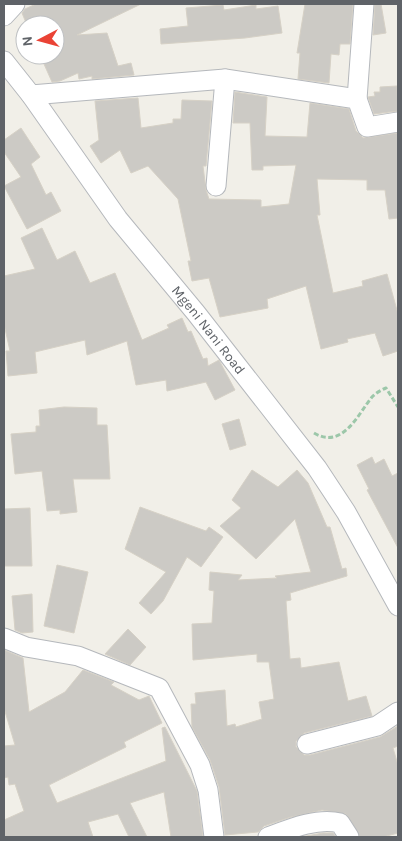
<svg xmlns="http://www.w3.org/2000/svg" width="402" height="841" viewBox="0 0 402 841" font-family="Karla,sans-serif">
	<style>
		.building { fill: #cccac5; stroke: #d6d1c6 }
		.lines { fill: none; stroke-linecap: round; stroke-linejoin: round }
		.minor-casing { stroke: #b5b8bc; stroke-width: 21 }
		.path { stroke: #9cc7a9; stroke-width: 3; stroke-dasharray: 5 2.5; stroke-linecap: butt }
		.minor { stroke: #fff; stroke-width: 19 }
		.labels { text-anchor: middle; stroke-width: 5; stroke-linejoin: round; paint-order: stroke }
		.street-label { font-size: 14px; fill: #5f6368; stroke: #fff }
	</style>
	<rect width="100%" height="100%" fill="#f1efe8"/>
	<g class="building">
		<path d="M36,4H141L77,35L107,33L118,66L131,63L134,75L92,79V76L79,79L78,73L60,81L52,82L40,55H55V25H27L22,13L25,9Z"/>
		<path d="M305,4H353L350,44H340L339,55L331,54L329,83L298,79L300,53H297Z"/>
		<path d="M375,4H381L386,33L373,35Z"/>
		<path d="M223,5L224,10L256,5V9L278,6L282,33L245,38L161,44L160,29L188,26L186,8Z"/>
		<path d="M397,86L398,111L374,114L368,97L375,96L374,92H380V87Z"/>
		<path d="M235,92L267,97L265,136L307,137L310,103L349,109L356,131L363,138L398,133V218L389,219L385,190H367V180L317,179L320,215H317L333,293L363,286L362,281L387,274L398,314V351L383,356L375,333L347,339L348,342L321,349L306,286L267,299L268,308L220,317L209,278L192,281L188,261H191L178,199L148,166L131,173L120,150L101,163L90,146L99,140L95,101L138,98L141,128L173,123V119H181L182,100L212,101L206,166H203L206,190L209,199L261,200V207L289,204L296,165L263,166V170H252L250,123H233Z"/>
		<path d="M21,128L40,157L31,164L46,195L51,192L61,211L27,229L4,186L21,177L4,152V140Z"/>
		<path d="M42,228L57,260L75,251L90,283L115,273L142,340L169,328L167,325L182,318L188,332L191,331L203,359L207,358L208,366L219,360L235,390L215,400L206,382L167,391L166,380L136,385L127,341L87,355L85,340L35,352L37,373L8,376L6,351H10L4,324V276L35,269L21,238Z"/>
		<path d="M64,407L97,408V425H107L110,479H73L77,512L60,514V510L47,511L42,471L15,474L11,434L36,432V426H40L39,410Z"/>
		<path d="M239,419L246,445L230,450L222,424Z"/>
		<path d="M372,457L375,464L384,459L392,476L398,473V548L367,490L369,489L357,465Z"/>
		<path d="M252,470L278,487L297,470L308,483L327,527H330L342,569L346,568L347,576L290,593L291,600L286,601L290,659L300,658L301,668L339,662L348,701L366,696L372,716L304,733L296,741V747L304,755H310L380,737L398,726V746L393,748L398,765V833L383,837H360L346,814L322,810L291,817L264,826L258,832L225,835L219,787L210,760L192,727L191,704H196L195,693L225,690L227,726L235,724L236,727L262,719L259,702L274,699L269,662H257V654L193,660L192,624L212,623L214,591L209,590L210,572L242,575L238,580L277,578L275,576L311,572L295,519L256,559L220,526L241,508L232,500Z"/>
		<path d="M140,507L206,531L209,527L223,537L201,567L187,557L163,601L151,614L139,603L166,572L125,549Z"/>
		<path d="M30,508L32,566H4V509Z"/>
		<path d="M57,565L88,572L74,633L44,626Z"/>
		<path d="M32,594L33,632L22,633L15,630L12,596Z"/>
		<path d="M128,629L146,647L130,665L105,654Z"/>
		<path d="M4,650L23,658L29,712L65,692L83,670L114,682L111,685L139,700L149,696L162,723L124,742L126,747L49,785L57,803L166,761L162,728L165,727L197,791L203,837H171L164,792L130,803L147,837H129L118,814L88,822L93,837H4V820L24,811L15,784L9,785L8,777L4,778V746L15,745L4,708Z"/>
		<path d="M323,833H333L336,837H301Z"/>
	</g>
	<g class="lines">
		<defs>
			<g id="minor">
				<path d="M4,16L15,4"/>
				<path id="s1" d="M4,61L31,95L118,219L196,313L317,468L346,512L398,606"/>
				<path d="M31,95L225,79L357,99L367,127L398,122"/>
				<path d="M357,99L364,4"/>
				<path d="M216,186L225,79"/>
				<path d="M4,638L26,647L78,656L159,688L200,765L208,790L214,837"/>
				<path d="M307,744L377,726L398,712"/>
				<path d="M268,837C289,829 318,817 340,823L349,837"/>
			</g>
		</defs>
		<use href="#minor" class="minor-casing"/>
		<path class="path" d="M314,433C343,450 358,414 372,397C376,393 381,390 386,388L398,407"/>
		<use href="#minor" class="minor"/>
	</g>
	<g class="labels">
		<g class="street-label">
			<text dy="5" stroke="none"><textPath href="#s1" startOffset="338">Mgeni Nani Road</textPath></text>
		</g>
	</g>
	<rect width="402" height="841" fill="none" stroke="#5f6368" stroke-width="10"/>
	<g transform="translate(40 40) rotate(264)"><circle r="24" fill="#ffffff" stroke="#bfc1c3"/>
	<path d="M0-4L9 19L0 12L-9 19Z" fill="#ea4335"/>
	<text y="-8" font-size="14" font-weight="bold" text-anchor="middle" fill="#5f6368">N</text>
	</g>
</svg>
